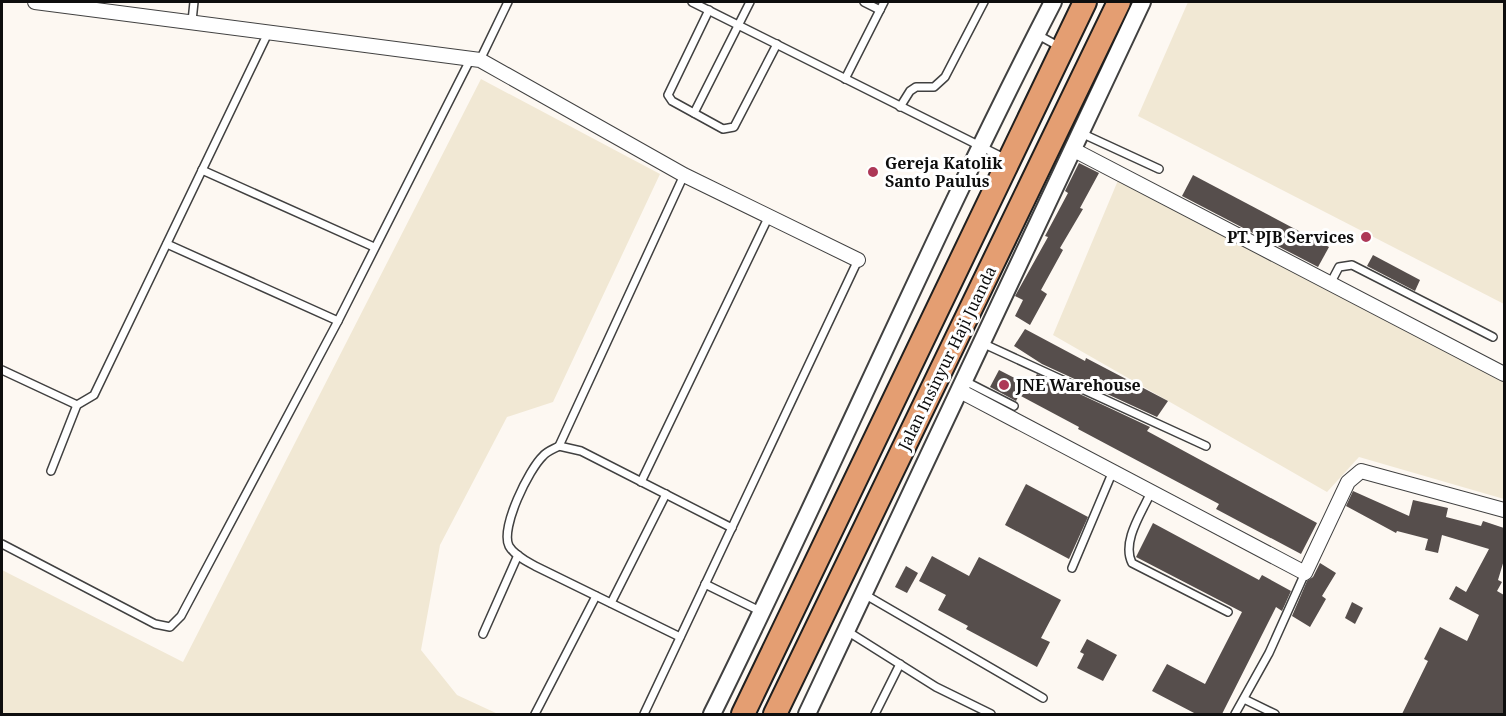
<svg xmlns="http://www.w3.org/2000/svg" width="1506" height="716" viewBox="0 0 1506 716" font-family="'Noto Serif',serif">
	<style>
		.farmland { fill: #f1e8d4 }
		.building { fill: #564e4c }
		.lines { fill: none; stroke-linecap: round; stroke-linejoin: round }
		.service-casing { stroke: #414141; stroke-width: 10 }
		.minor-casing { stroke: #414141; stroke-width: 16 }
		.tertiary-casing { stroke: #414141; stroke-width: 20 }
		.trunk-casing { stroke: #1f1f1f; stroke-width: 26 }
		.service { stroke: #fff; stroke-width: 7 }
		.minor { stroke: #fff; stroke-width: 14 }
		.tertiary { stroke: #fff; stroke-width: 16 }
		.trunk { stroke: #e49e72; stroke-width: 22 }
		.poi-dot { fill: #ad3857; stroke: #fff; stroke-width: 2 }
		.labels { text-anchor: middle; stroke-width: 6; stroke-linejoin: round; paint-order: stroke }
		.poi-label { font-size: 16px; font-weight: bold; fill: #0e0e0e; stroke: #fff; text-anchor: start }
		.street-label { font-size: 16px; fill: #0e0e0e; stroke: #fff }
	</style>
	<rect width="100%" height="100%" fill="#fdf8f2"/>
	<g class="farmland">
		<path d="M1188,2H1504V304L1138,116Z"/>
		<path d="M481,79L660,174L553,402L507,417L440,545L421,650L457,695L498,714H2V570L183,662Z"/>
		<path d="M1119,178L1504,377V499L1359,457L1327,492L1053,335Z"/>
	</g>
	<g class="building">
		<path d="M1079,163L1099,173L1080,208L1083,209L1060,248L1063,250L1041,290L1047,294L1030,325L1015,316L1023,300L1015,296L1048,237L1045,236L1068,193L1065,191Z"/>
		<path d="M1193,175L1329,247L1318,267L1182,196Z"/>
		<path d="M1373,255L1420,280L1415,291L1367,266Z"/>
		<path d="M1025,329L1085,361L1086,358L1168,401L1157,417L1042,364L1014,346Z"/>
		<path d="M999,370L1030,386L1037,374L1150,427L1147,431L1317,523L1301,554L1216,509L1219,504L1078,429L1079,427L1019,395L1016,401L990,387Z"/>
		<path d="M1026,484L1088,517L1069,559L1005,525Z"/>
		<path d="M1353,491L1409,516L1413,500L1448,508L1446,517L1481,526L1483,521L1504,528V560L1498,580L1502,582L1497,591L1504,595V714H1402L1428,661L1424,659L1440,627L1467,641L1479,615L1449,599L1456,586L1466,592L1489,549L1442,535L1438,553L1425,550L1428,539L1397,531L1396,533L1346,506Z"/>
		<path d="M1153,523L1259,580L1262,575L1291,591L1282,611L1276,607L1222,714H1196L1152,691L1167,664L1205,684L1242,612L1136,557Z"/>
		<path d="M932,556L969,576L979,557L1061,600L1041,638L1050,642L1037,667L966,629L968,626L938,610L946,595L919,581Z"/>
		<path d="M1320,563L1336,573L1322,596L1326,599L1310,627L1292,616L1307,581L1313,577Z"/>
		<path d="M906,566L918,573L907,593L895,587Z"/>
		<path d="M1352,602L1363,608L1355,624L1345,618Z"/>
		<path d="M1087,639L1117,655L1103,681L1077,668L1084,654L1080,652Z"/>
	</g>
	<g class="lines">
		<defs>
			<g id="service">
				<path d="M692,2L1006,159"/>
				<path d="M864,2L880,10"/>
				<path d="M709,10L668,95L672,101L723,129L734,127L777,44"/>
				<path d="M192,21L194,2"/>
				<path d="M1038,35L1060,47"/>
				<path d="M480,60L508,2"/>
				<path d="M845,79L884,2"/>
				<path d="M900,107L910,91L916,87H934L945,77L984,2"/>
				<path d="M694,113L750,2"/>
				<path d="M1081,133L1159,169"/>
				<path d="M202,170L374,247"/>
				<path d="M167,244L338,321"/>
				<path d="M1330,284L1339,267L1352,265L1493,337"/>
				<path d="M982,343L1206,446"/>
				<path d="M2,370L77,405"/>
				<path d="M965,381L1014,406"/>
				<path d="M559,446L581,451L732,528"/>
				<path d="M51,471L77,405L94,395L268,33"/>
				<path d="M641,482L769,216"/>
				<path d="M1152,490C1143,511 1121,541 1132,563L1228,612"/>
				<path d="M2,544L155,624L170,627L181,616L338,321L471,58"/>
				<path d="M1072,568L1113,471"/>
				<path d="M705,584L762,612"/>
				<path d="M864,594L1043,698"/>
				<path d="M611,603L666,494"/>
				<path d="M847,631L936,687L991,714"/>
				<path d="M483,634L518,555"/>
				<path d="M680,637L535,566C526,561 514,555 509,546C500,528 529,469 543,456C547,451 554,449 559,446L684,175"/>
				<path d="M1244,699L1275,714"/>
				<path d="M535,714L596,596"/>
				<path d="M644,714L858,260"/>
				<path d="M875,714L900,664"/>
				<path d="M1235,714L1269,653L1305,573"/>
			</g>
			<g id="minor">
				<path d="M35,2L480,60L684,175L858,260"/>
				<path d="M1074,150L1504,374"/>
				<path d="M960,391L1305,573L1348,482L1361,471L1504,510"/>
			</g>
			<g id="tertiary">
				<path d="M712,714C829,478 932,236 1053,2"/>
				<path d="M807,714L1142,2"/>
			</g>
			<g id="trunk">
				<path d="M743,714L1085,2"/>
				<path d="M775,714L1119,2"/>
			</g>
		</defs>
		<use href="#service" class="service-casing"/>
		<use href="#minor" class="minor-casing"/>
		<use href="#tertiary" class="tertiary-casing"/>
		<use href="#trunk" class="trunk-casing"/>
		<use href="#service" class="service"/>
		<use href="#minor" class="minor"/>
		<use href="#tertiary" class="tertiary"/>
		<use href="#trunk" class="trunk"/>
	</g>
	<g class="poi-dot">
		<circle cx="873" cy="172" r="6"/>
		<circle cx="1366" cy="237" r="6"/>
		<circle cx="1004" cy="385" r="6"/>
	</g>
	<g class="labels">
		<g class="poi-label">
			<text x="885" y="169">Gereja Katolik<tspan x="885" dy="18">Santo Paulus</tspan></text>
			<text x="1354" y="243" text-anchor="end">PT. PJB Services</text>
			<text x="1016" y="391">JNE Warehouse</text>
		</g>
		<g class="street-label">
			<text transform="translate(947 358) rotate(-64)" y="6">Jalan Insinyur Haji Juanda</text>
		</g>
	</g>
	<rect width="1506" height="716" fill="none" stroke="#0e0e0e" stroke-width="6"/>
</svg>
